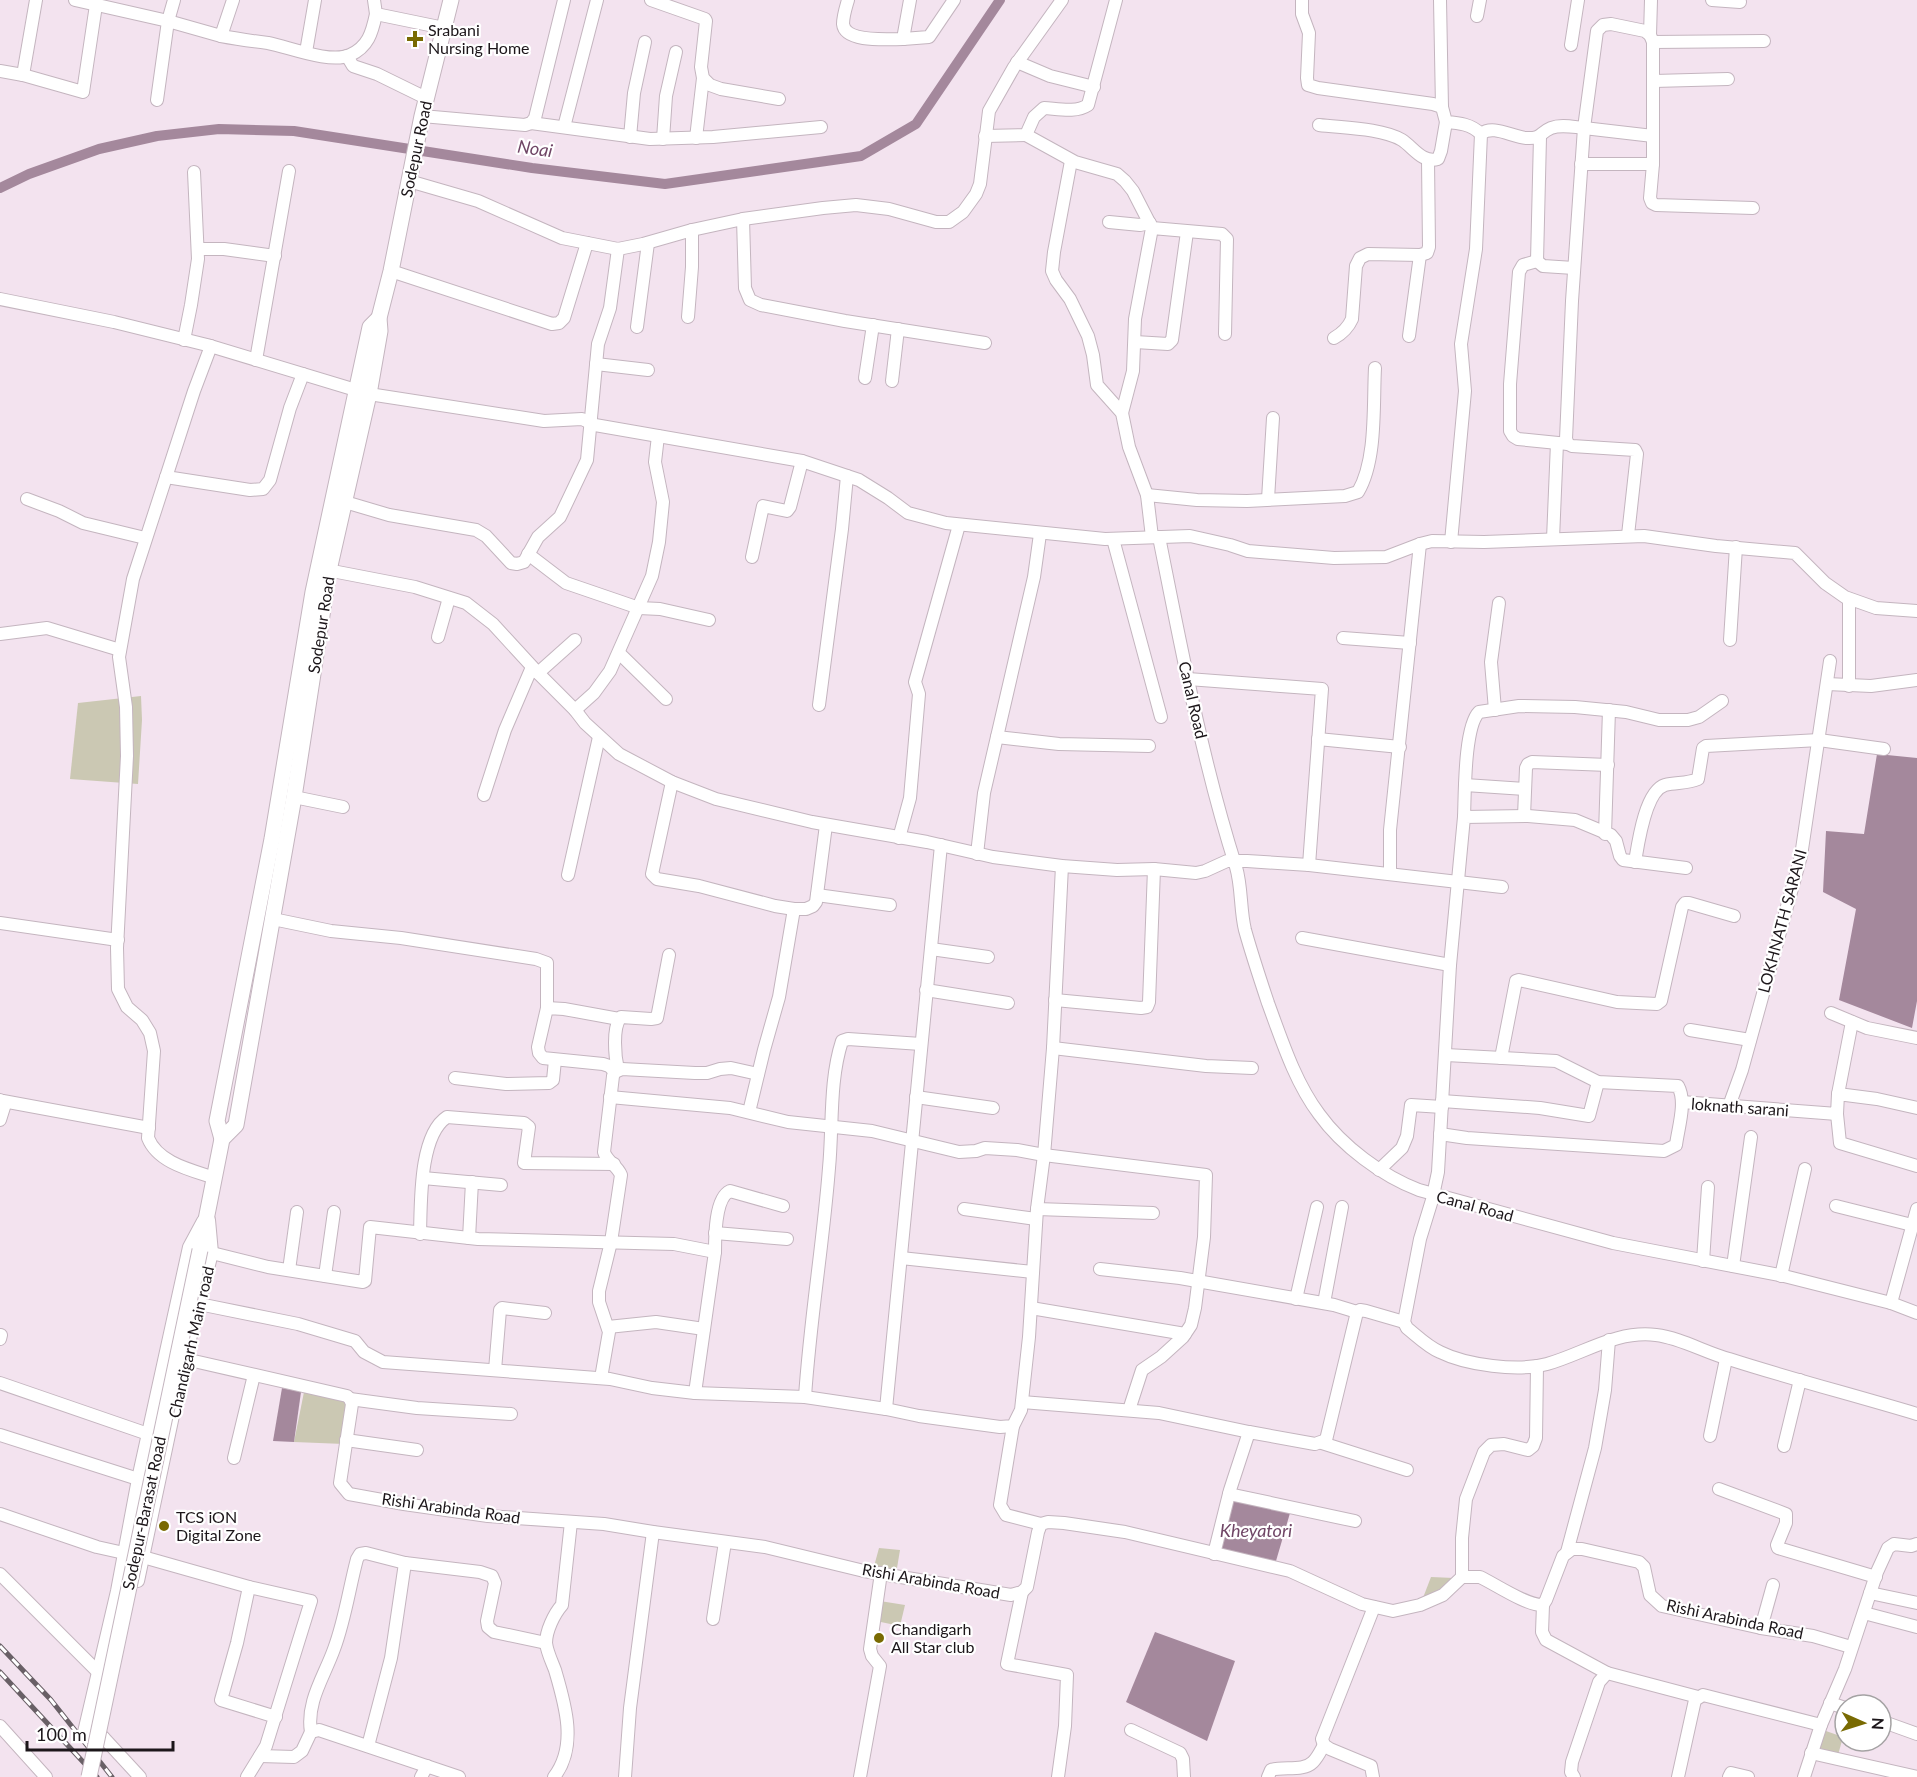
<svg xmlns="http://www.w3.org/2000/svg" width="1917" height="1777" viewBox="0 0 1917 1777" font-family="Lato,sans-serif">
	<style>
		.green { fill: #cbc8b3 }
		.water { fill: #a4889c }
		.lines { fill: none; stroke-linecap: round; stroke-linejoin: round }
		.canal { stroke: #a4889c; stroke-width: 10 }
		.minor-casing { stroke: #c4b5bf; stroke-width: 14 }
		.major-casing { stroke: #c4b5bf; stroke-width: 17 }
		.minor { stroke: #fff; stroke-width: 12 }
		.major { stroke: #fff; stroke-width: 15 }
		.rail-casing { stroke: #696066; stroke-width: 5 }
		.rail { stroke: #fff; stroke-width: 3; stroke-dasharray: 9; stroke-linecap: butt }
		.major-bridge-casing { stroke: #c4b5bf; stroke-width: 17; stroke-linecap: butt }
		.major-bridge { stroke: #fff; stroke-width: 15 }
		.poi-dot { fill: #796a02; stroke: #fff; stroke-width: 2 }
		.labels { text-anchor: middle; stroke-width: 4.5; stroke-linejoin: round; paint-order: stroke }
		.poi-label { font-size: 16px; fill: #1c161a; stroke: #fff; text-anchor: start }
		.street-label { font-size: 16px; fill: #1c161a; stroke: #fff }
		.water-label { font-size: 18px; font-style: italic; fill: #704666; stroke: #fff }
	</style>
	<rect width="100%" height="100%" fill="#f3e3ef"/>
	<g class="green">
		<path d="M141,696L142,720L138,784L70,779L78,703Z"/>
		<path d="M304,1392L347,1402L344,1444L294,1442Z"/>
		<path d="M879,1548L900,1550L896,1574L873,1570Z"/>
		<path d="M1431,1577L1454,1578L1455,1585L1421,1603Z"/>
		<path d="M880,1601L905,1605L900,1626L876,1621Z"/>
		<path d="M1826,1731L1843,1737L1838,1755L1820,1748Z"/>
	</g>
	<g class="water">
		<path d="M1877,754L1917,758V1001L1912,1028L1839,1000L1856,909L1823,892L1826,831L1864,834Z"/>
		<path d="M282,1388L301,1392L294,1442L273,1441Z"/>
		<path d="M1233,1500L1290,1513L1276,1561L1221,1549Z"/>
		<path d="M1155,1632L1235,1661L1207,1741L1126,1702Z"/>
	</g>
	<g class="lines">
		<path class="canal" d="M0,188L29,174L99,149L157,136L219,129L294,131L532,168L665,184L861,156L916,124L1000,0"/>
		<defs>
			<g id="minor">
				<path d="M75,0L168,21L221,36"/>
				<path d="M233,0L221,36C237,39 252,41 268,43C289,47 330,64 350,55C368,47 372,33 376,14"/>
				<path d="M374,0L376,14L444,28"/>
				<path d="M651,0L705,19L706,21L701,67L703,78L710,85L721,89L779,99"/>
				<path d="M848,0C846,7 843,16 843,24C845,43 888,39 903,39L910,0"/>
				<path d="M1302,0V14L1309,33L1307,78L1308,85L1318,88L1433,104L1442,107L1446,122C1459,123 1471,124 1481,134"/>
				<path d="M1440,0L1442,107"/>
				<path d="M1712,0L1740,2"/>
				<path d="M1477,16L1480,0"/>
				<path d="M1650,35L1651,0"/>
				<path d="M903,39L929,37L954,0"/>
				<path d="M1653,42L1764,41"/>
				<path d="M1571,45L1578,0"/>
				<path d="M306,52L315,0"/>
				<path d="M347,56L353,66L377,74L426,98"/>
				<path d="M1017,62L1050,76L1094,87"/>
				<path d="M0,71L23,75L83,92L96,5"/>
				<path d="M23,75L36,0"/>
				<path d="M1654,81L1728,79"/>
				<path d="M157,100L168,21L174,0"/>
				<path d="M422,116L525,125L531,123L535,118L564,0"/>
				<path d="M531,123L650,139L713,137L821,127"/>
				<path d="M1319,125C1343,128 1381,128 1402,140C1414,148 1422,163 1438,159L1441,151L1446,122"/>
				<path d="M564,127L597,0"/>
				<path d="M1026,135L1075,162L1117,174L1125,181L1133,191L1152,228"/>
				<path d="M985,136L1026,135L1034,117L1044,108C1059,109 1076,113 1088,105L1116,0"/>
				<path d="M630,137L634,93L645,42"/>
				<path d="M1540,137L1537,261L1543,266L1574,268"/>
				<path d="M696,138L703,78"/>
				<path d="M663,139L666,96L676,52"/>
				<path d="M1071,161L1054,252L1052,271L1056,280L1070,299L1088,336L1093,355L1097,385L1122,413L1129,447L1147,495L1152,537"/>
				<path d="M1581,164H1653"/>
				<path d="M409,181L478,201L562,238L618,249L643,244L692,230L743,219L823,208L856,205L889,209L936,222H949L963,212L976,194L980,184L989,111L1014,67L1062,0"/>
				<path d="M743,219L745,288L750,300L761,305L845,321L985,343"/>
				<path d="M1109,222L1140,225L1150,223"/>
				<path d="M198,249H224L275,256"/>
				<path d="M1537,261L1523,265L1519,272L1510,384V431L1513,436L1518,439L1568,444"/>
				<path d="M391,271L552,324L559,323L564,318L587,243"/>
				<path d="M0,299L114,322L207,345L369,394L544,421L582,419L595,425L802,461L859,480L888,498L908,513L946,523L1105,539L1190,536L1230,545L1248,551L1334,558L1386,557L1420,544L1432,541L1484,542L1644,536L1716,546L1795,553L1825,583L1845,597L1876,608L1917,611"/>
				<path d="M688,317L692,267V230"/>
				<path d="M637,327L648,243"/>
				<path d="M1409,336L1420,255"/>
				<path d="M1334,338C1343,333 1348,328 1352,319L1356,266L1360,258L1368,254L1420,255L1427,253L1429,247L1428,160"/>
				<path d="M184,340L191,305L198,259L194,172"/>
				<path d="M1135,342L1168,344L1172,340L1187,232"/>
				<path d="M211,346L194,391L133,579L119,657L126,707L127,756L117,948L118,989L127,1007L142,1020L150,1033L154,1051L148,1138C158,1163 191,1170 215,1178"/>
				<path d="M256,360L289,171"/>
				<path d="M596,364L648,370"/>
				<path d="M865,378L873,325"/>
				<path d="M892,381L898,329"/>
				<path d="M1122,413L1133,371L1135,319L1152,228L1222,234L1227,239L1225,334"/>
				<path d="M166,477L250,490L263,489L270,480L290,408L303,374"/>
				<path d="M1147,495L1197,500L1247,501L1345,496L1358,492C1377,460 1373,405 1375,368"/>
				<path d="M27,499L59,511L83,523L145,538"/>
				<path d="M1268,499L1273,418"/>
				<path d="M345,502L389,515L476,530L486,536L511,563L517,564L524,562L538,537L560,517L587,460L598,344L610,308L618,249"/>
				<path d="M1628,535L1637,454L1635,450L1572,446L1568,444L1566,439L1572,301L1584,128L1653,136"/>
				<path d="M1159,537C1181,647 1202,760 1236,867C1242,887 1240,910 1245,930C1252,955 1260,979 1268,1003C1282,1041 1295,1082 1319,1114C1342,1146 1382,1176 1419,1190L1613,1243L1784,1276L1891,1303L1917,1313"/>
				<path d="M1113,539L1161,717"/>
				<path d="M1553,539L1557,443"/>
				<path d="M1451,542L1465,391L1461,344L1476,249L1481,134C1493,124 1512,137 1526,138C1542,139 1539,133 1551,128C1561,124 1573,127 1584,128L1597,31L1603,25L1611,24L1645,31L1650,35L1653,42V164L1650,198L1652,203L1656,205L1753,208"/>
				<path d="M528,554L566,583L639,608L660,609L709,620"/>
				<path d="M752,557L763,506L787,511L790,507L802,461"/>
				<path d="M322,569L415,587L466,603L493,624L538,673L575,710L585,723L619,754L672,782L716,799L812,822L927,842L993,857L1062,866L1117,870L1154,869L1196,873L1205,871L1227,861H1247L1309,865L1502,887"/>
				<path d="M0,634L47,628L120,650"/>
				<path d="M438,637L449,598"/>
				<path d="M1343,638L1410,643"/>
				<path d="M1730,640L1736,547"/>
				<path d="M619,653L666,699"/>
				<path d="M538,673L575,640"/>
				<path d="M1188,679L1322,689L1309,865"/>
				<path d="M1827,684L1871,686L1917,680"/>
				<path d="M1849,686V599"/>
				<path d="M819,705L842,529L847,476"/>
				<path d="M575,710L594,693L610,671L652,576L659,542L663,502L655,462L658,436"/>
				<path d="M1495,710L1491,662L1499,603"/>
				<path d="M997,737L1059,744L1149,746"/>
				<path d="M1318,739L1400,747"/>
				<path d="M672,782L652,874L657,879L699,886L775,906L794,909H806L813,906L816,902L826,825"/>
				<path d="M1465,785L1525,789"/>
				<path d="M484,795L505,730L532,667"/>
				<path d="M294,797L343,807"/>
				<path d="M1524,816L1526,768L1528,764L1532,762L1608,765"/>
				<path d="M1464,817C1465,795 1464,727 1479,712L1519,706L1575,707L1626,712L1659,720H1688L1699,717L1722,701"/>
				<path d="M1605,834L1609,710"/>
				<path d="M899,838L910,798L919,694L915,682L959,525"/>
				<path d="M977,854L984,793L1034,577L1040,534"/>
				<path d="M1635,862C1638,844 1645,791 1665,785C1676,782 1687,784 1698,779L1703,748L1706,746L1819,740L1884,749"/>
				<path d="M1686,868L1623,860L1620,856L1616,841L1611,835L1575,820L1528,816L1464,817L1450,965L1438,1172L1432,1200L1420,1239L1404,1322L1407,1328C1417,1336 1428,1347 1440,1352C1466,1365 1518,1372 1547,1364C1583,1354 1616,1330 1656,1335C1681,1338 1704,1352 1729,1359C1791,1379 1854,1395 1917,1414"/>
				<path d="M1390,874V830L1420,544"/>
				<path d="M568,875L599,737"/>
				<path d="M817,895L890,905"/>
				<path d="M273,919L331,931L401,938L536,959L547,963V1008"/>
				<path d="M0,923L118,940"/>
				<path d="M1302,938L1450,965"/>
				<path d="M931,949L988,957"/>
				<path d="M926,990L1008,1003"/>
				<path d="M1055,1000L1141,1008L1147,1007L1149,1002L1154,869"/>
				<path d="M1831,1013L1867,1028L1917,1038"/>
				<path d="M1690,1030L1750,1040"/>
				<path d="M1053,1048L1206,1066L1252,1068"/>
				<path d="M1501,1058L1516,981L1519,980L1617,1002L1657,1004L1661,1001L1682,907L1685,903H1689L1734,916"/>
				<path d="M618,1070C615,1057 612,1027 621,1017L651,1019L657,1018L669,955"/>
				<path d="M615,1072L609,1066L603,1064L543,1058L539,1053L538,1047L547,1008L564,1009L619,1019"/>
				<path d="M455,1078L506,1084L549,1083L553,1080L555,1060"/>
				<path d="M1838,1094L1852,1022"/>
				<path d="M610,1097L730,1108L788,1122L872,1131L959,1152L976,1151L985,1148L1017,1150L1044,1155L1206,1175L1204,1237L1195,1308L1191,1325L1183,1337L1161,1357L1142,1370L1129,1410"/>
				<path d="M916,1097L993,1108"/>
				<path d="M0,1100L5,1104L0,1120"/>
				<path d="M3,1101L149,1128"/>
				<path d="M1442,1101L1540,1108L1589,1116L1598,1082"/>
				<path d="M1682,1102L1837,1114L1838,1094L1877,1099L1917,1108"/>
				<path d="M1729,1106L1742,1070L1801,856L1830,661"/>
				<path d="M749,1112L764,1050L779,997L794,909"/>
				<path d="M1837,1114L1840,1143L1917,1166"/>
				<path d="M1440,1134L1467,1138L1664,1151L1676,1145C1678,1128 1687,1102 1678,1086L1598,1082L1556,1061L1446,1055"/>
				<path d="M1379,1170L1402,1148L1407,1136L1411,1105L1442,1107"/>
				<path d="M423,1178L501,1185"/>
				<path d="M1836,1206L1912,1225"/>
				<path d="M964,1209L1036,1219"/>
				<path d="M1037,1209L1153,1213"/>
				<path d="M715,1233L787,1239"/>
				<path d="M420,1234C421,1203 419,1135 447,1117L524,1123L529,1127L524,1163L614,1164"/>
				<path d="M469,1238L472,1182"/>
				<path d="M212,1253L268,1267L363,1282L365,1281L370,1227L478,1239L674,1244L715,1252"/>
				<path d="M901,1258L1033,1272"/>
				<path d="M1703,1261L1708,1187"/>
				<path d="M1733,1266L1751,1137"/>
				<path d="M1100,1269L1180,1278L1334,1305L1357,1312"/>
				<path d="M289,1270L297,1212"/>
				<path d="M325,1276L334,1212"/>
				<path d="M1781,1276L1805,1169"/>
				<path d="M1296,1299L1317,1207"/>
				<path d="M1324,1303L1342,1207"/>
				<path d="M1891,1303L1917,1209"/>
				<path d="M199,1304L298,1324L355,1341L364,1352L383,1362L610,1379L652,1388L695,1393L805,1397L886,1409L919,1416L1000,1427L1013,1426L1021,1410L1029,1337L1037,1209L1044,1155L1053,1048L1062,866"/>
				<path d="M1031,1308L1185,1334"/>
				<path d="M608,1327L656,1322L704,1329"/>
				<path d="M0,1339L1,1335"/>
				<path d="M185,1359L347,1396L350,1399L352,1404L340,1483L349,1494L404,1504L488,1516L604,1524L653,1532L765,1547L864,1571L1011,1595L1022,1592L1027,1587L1038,1532L1041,1524L1048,1522L1064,1523L1125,1532L1290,1571L1362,1604L1393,1611L1420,1605L1443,1595L1462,1577H1480C1495,1584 1527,1606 1543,1605L1546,1600L1563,1556L1572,1549H1582L1639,1562L1644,1567L1650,1595L1662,1606L1761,1628L1813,1636L1851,1647"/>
				<path d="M495,1370L500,1310L502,1308L545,1313"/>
				<path d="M601,1378L609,1332L599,1302V1291L611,1242L621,1175C617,1165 607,1162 604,1152L613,1076L615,1072L622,1069L695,1073H707L720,1069L731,1068L758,1074"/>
				<path d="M0,1383L148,1434"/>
				<path d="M695,1393L715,1252C715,1236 715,1198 730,1191L783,1206"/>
				<path d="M805,1397C810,1320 823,1245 829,1168C833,1127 829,1081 842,1041L848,1039L921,1044"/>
				<path d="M350,1399L417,1408L511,1414"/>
				<path d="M1022,1402L1159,1413L1249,1432"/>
				<path d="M886,1409L941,845"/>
				<path d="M1013,1426L1000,1505L1006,1515L1041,1524"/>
				<path d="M0,1435L138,1479"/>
				<path d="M1710,1436L1726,1359"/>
				<path d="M346,1440L417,1450"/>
				<path d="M1322,1443L1407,1470"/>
				<path d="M1784,1446L1800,1380"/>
				<path d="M234,1458L254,1375"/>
				<path d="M1719,1489L1786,1514V1523L1777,1545L1778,1548L1876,1577"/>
				<path d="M1229,1494L1355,1521"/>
				<path d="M0,1514L97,1547L124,1553"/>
				<path d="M1567,1552L1595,1448L1605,1390L1609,1340"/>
				<path d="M1214,1554L1230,1490L1249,1432L1315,1444L1326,1440L1357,1312L1360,1310L1366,1311L1404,1322"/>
				<path d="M143,1557L249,1587L237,1643L221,1700L276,1717"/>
				<path d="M0,1574L99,1673"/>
				<path d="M1462,1577V1538L1466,1499L1484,1452L1491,1445L1504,1444L1528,1450L1533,1446L1536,1438L1537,1366"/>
				<path d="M138,1581L185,1359L212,1253L209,1220"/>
				<path d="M1022,1592L1007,1664L1067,1675L1065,1726L1058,1777"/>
				<path d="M1870,1593L1917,1603"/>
				<path d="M1543,1605L1542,1632L1546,1640L1607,1673"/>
				<path d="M1864,1613L1917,1627"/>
				<path d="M713,1619L725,1542"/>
				<path d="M1761,1628L1773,1585"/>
				<path d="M1830,1703L1845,1708"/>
				<path d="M1881,1721L1917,1734"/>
				<path d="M0,1726L46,1777"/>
				<path d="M1131,1730L1180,1753L1183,1759L1184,1777"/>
				<path d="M311,1732C306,1702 324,1677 334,1649C345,1620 349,1589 357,1559L360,1554L366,1553L405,1563L480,1572L492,1576L495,1583L487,1621L488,1627L494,1632L546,1643"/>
				<path d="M103,1737L91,1738L84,1732L117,1591L138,1479L189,1247L203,1221"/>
				<path d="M103,1737L140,1777"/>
				<path d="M368,1746L391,1658L405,1563"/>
				<path d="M1811,1753L1917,1777"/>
				<path d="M260,1756L294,1757L302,1751L311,1732L319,1730L459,1777"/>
				<path d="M247,1777L266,1746L311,1601L249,1587"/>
				<path d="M421,1777L427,1766"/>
				<path d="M554,1777C578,1746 565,1704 555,1670C552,1662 547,1652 546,1643C546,1631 554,1614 562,1605L571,1522"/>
				<path d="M625,1777L630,1708L653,1532"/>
				<path d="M860,1777L880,1666L872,1656L870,1649L881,1573"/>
				<path d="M1268,1777L1271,1770C1284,1766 1303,1772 1313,1762C1318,1757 1321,1750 1324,1745"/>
				<path d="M1373,1777L1371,1766L1330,1749L1324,1745L1322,1739L1374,1607"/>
				<path d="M1574,1777L1571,1772L1572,1762L1599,1682L1607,1673L1698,1697"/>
				<path d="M1678,1777L1695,1700L1703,1695L1821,1725L1845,1669L1877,1572L1888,1548L1894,1544L1911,1546L1917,1544"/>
				<path d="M1729,1777L1731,1773L1748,1777"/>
				<path d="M1804,1777L1821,1725"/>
			</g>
			<g id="major">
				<path d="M222,1139L217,1121L272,839L313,592L370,327L379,318"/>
				<path d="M200,1250L222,1139L236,1125L294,797L329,570L369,394L380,331L379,318L391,271L422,116L451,0"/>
			</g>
		</defs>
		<use href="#minor" class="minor-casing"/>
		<use href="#major" class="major-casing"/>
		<use href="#minor" class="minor"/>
		<use href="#major" class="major"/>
		<defs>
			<g id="rail">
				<path d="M0,1646L51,1700L112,1777"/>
				<path d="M0,1672L97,1777"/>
			</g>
		</defs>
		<use href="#rail" class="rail-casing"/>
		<use href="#rail" class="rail"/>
		<defs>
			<path id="major-bridge" d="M89,1777L200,1250"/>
		</defs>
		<use href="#major-bridge" class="major-bridge-casing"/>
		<use href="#major-bridge" class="major-bridge"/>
	</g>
	<g class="poi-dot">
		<path d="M412 30h6v6h6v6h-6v6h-6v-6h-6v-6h6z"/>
		<circle cx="164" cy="1526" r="6"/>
		<circle cx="879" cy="1638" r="6"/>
	</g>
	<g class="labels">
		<g class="poi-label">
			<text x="428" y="36">Srabani<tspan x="428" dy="18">Nursing Home</tspan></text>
			<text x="176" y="1523">TCS iON<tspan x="176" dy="18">Digital Zone</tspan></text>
			<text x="891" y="1635">Chandigarh<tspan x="891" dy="18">All Star club</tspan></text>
		</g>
		<g class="street-label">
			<text transform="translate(416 149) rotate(-78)" y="6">Sodepur Road</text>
			<text transform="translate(321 625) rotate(-81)" y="6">Sodepur Road</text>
			<text transform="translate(1193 700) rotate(77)" y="6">Canal Road</text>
			<text transform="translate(1782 921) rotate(-75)" y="6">LOKHNATH SARANI</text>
			<text transform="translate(1740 1107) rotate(4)" y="6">loknath sarani</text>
			<text transform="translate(1475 1206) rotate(15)" y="6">Canal Road</text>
			<text transform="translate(191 1342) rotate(-77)" y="6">Chandigarh Main road</text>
			<text transform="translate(451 1508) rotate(8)" y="6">Rishi Arabinda Road</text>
			<text transform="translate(144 1513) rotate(-78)" y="6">Sodepur-Barasat Road</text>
			<text transform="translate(931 1581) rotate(10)" y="6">Rishi Arabinda Road</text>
			<text transform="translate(1735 1619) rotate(12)" y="6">Rishi Arabinda Road</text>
		</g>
		<g class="water-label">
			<text transform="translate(535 149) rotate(8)" y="6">Noai</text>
			<text x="1256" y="1537">Kheyatori</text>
		</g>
	</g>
	<g transform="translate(1863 1723) rotate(93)"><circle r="28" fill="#ffffff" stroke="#a4a2a3" stroke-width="1.5"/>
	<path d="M0-4.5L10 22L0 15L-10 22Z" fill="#796a02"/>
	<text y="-9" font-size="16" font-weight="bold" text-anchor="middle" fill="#1c161a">N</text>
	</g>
	<path d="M27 1741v9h146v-9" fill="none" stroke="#1c161a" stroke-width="3"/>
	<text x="36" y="1741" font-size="18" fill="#1c161a" stroke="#ffffff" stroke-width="4.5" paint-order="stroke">100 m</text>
</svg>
